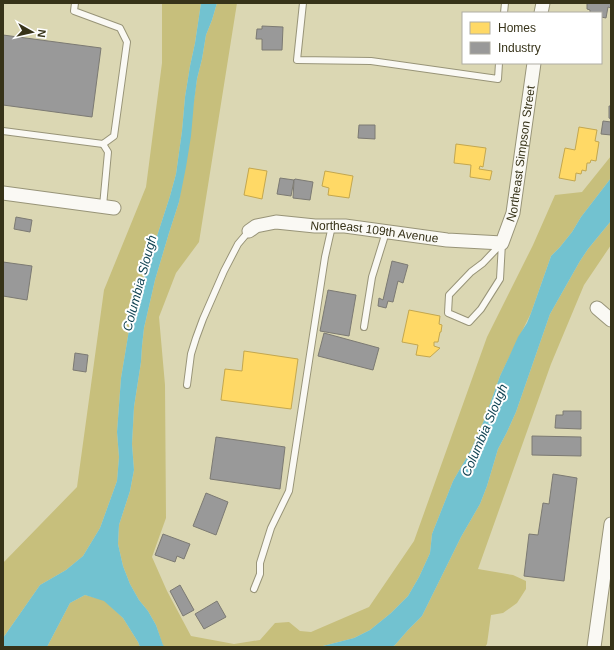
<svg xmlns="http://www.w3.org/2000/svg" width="614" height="650" viewBox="0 0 614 650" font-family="Arial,sans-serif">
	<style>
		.forest { fill: #c7bf7c }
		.water { fill: #72c2d0 }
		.homes { fill: #ffd966; stroke: #c3a74f }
		.industry { fill: #999; stroke: #7c7a73 }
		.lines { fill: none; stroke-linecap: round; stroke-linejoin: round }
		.service-casing { stroke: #989478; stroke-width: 8 }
		.minor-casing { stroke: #989478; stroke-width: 15 }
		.service { stroke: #faf9f4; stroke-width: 6 }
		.minor { stroke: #faf9f4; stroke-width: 13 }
		.labels { text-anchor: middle; stroke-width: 4; stroke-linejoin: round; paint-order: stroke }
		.street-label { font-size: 12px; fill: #373319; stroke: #fff }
		.water-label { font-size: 13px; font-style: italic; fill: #134554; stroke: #fff }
	</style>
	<rect width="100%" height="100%" fill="#dbd7b3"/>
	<g class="forest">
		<path d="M162,3H201L195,43L190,66L185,97L182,131L176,174L170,196L146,270L139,297L130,324L121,378L117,432L119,457L117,481L100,528L83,556L66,570L40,585L3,638V563L77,487L104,290L146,187L162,63Z"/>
		<path d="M217,3H237L199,242L176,273L159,317L165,385L166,518L152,557L167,591L191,636L234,644L260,640L275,623L289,622L300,631L311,632L369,607L414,541L487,337L533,245L555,195L582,192L611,156V178L581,217L572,232L560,247L551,256L550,259L531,313L500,376L485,418L471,450L453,481L432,534L430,553L419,577L408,596L391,613L370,630L354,638L319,647H165L163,646L156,625L148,611L139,600L130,584L123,566L118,544L119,525L130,491L134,470L132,444L134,407L141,362L142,346L144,328L155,280L169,233L179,202L197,79L202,59L206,35L212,20Z"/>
		<path d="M611,221V245L584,285L551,364L478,569L513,575L526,581V589L517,603L503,613L491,615L487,644L485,647H392L395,645L408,630L422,616L461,537L480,504L487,486L498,449L507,432L516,412L550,314L580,261L588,249Z"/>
		<path d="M85,595L104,600L123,618L138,642L140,647H47L70,603Z"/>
	</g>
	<g class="water">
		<path d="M201,3H217L212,20L206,35L202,59L197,79L194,102L191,136L186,167L179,202L169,233L155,280L144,328L142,346L141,362L134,407L132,444L134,470L130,491L119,525L118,544L123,566L130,584L139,600L148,611L156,625L163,645L165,647H140L138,642L123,618L104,601L85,595L70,603L47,647H3V638L40,585L66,570L83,556L100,528L117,481L119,457L117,432L121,378L130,324L139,297L146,270L170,196L176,174L182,131L185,97L190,66L195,43Z"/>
		<path d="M611,178V221L588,249L580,261L550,314L516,412L507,432L498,449L487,486L480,504L461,537L422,616L408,630L395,645L392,647H319L354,638L370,630L391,613L408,596L419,577L430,553L432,534L453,481L471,450L485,418L500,376L509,357L518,337L527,323L531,313L550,259L551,256L560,247L572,232L581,217Z"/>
	</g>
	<g class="homes">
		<path d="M579,127L597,130L595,141L599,142L596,161L591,160L590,163H587L586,171L582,170L581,174L576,173L575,181L559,178L565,148L575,150Z"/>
		<path d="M456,144L486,148L483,167L480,166L479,169L492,171L490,180L470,177L471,165L454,163Z"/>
		<path d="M249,168L267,171L262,199L244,195Z"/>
		<path d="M325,171L353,176L349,198L328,195L329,188L322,186Z"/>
		<path d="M409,310L440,316L439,324L442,325L441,332H440L438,342H434V346L440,348L430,357L416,355L418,345L402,342Z"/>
		<path d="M244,351L298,359L291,409L221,400L225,369L242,371Z"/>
	</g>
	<g class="industry">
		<path d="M587,3H611V8L608,7L606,18L601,17V13H590V10L587,9Z"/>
		<path d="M262,26L283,27L282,50H262V39H256L257,29H262Z"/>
		<path d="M3,35L101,48L92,117L3,105Z"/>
		<path d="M609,106H611V119L609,118Z"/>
		<path d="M603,121L611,122V135L601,134Z"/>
		<path d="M359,125H375V139L358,138Z"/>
		<path d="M280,178L294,180L291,196L277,194Z"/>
		<path d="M295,179L313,182L310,200L293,198L294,180Z"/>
		<path d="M16,217L32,220L30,232L14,229Z"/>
		<path d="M392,261L408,265L403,283L398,281L393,302L388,301L386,308L378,306L379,298L383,300Z"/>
		<path d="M3,262L32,266L27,300L3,296Z"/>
		<path d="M328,290L356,295L349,336L320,331Z"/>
		<path d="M324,333L379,348L373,370L318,356Z"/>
		<path d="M75,353L88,355L86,372L73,370Z"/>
		<path d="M563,411H581V429L555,428L556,415H563Z"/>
		<path d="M532,436L581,437V456L532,455Z"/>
		<path d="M216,437L285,447L280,489L210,479Z"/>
		<path d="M553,474L577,478L564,581L524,576L529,534L538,535L543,503L549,504Z"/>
		<path d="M206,493L228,502L216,535L193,526Z"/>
		<path d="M163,534L190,544L184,559L177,556L175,562L155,555Z"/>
		<path d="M180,585L194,610L183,616L170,591Z"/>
		<path d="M217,601L226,617L204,629L195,614Z"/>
	</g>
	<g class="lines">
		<defs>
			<g id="service">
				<path d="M303,3L297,60L371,61L498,79L499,63"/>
				<path d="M504,13L505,3"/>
				<path d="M3,131L103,144L114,136L127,42L120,28L74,11L75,3"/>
				<path d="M103,206L108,152L103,144"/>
				<path d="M502,243L500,279L481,309L469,322L448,313L449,295L471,272L483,263Z"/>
				<path d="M364,327L372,277L386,232"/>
				<path d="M187,385L191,354L196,338L203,319L224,271L238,244L249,231"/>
				<path d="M254,589L260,574V563L271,528L289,491L325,257L332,226"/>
			</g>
			<g id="minor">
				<path d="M541,13L543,3"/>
				<path d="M3,193L114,208"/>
				<path id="s1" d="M249,231L256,226L276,222L315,226H345L447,240L502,243L513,213L534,63"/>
				<path d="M597,308L611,320"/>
				<path d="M594,647L611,524"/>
			</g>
		</defs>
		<use href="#service" class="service-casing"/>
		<use href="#minor" class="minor-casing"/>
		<use href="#service" class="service"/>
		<use href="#minor" class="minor"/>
	</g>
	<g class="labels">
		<g class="street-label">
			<text dy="4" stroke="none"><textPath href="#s1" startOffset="348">Northeast Simpson Street</textPath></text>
			<text dy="4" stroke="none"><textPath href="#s1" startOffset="128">Northeast 109th Avenue</textPath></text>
		</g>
		<g class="water-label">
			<text transform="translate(139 283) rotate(-75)" y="5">Columbia Slough</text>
			<text transform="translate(484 430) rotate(-67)" y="5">Columbia Slough</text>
		</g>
	</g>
	<rect width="614" height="650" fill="none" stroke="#373319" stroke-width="8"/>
	<rect x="462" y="12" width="140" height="52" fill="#ffffff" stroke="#afada3"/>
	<rect x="470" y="22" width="20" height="12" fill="#ffd966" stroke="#afada3"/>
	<text x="498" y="32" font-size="12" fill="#373319">Homes</text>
	<rect x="470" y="42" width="20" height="12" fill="#999999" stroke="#afada3"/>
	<text x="498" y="52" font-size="12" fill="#373319">Industry</text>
	<g transform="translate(32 32) rotate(98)" stroke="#ffffff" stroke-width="3" paint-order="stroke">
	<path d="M0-3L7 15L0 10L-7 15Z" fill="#373319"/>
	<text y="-6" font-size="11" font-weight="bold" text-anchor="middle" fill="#373319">N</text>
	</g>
</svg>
